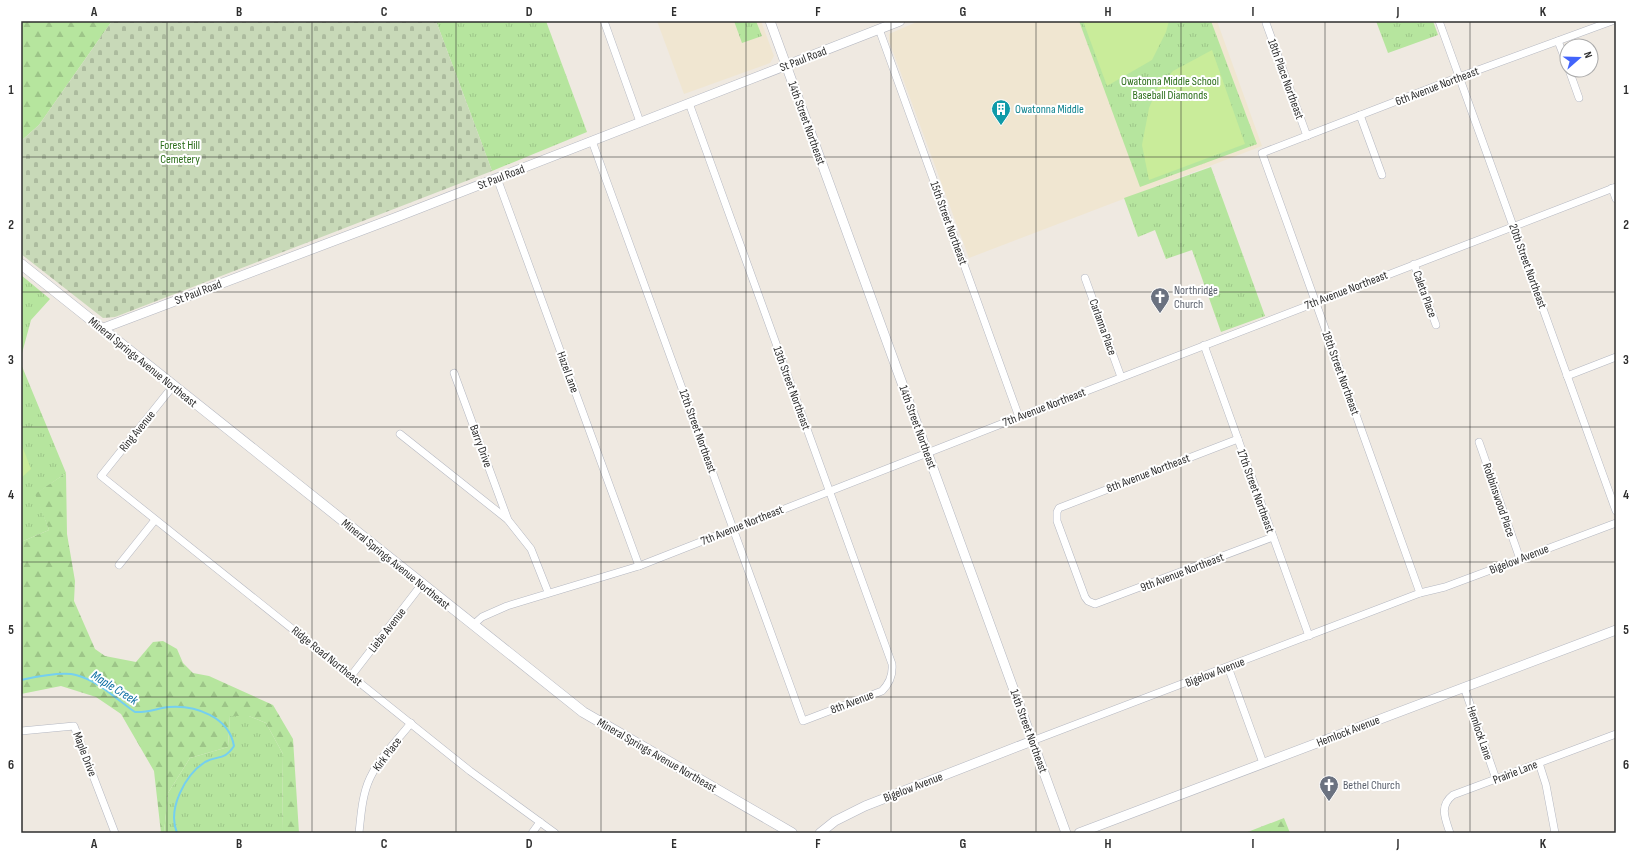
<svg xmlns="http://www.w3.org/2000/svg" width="1637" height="854" viewBox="0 0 1637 854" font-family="'Sofia Sans Condensed',sans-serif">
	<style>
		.education { fill: #f0e6d1 }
		.grass { fill: url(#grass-tufts) }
		.forest { fill: url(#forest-firs) }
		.cemetery { fill: url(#cemetery-stones) }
		.pitch { fill: #c9ec9a }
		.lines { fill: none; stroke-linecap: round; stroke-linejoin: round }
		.stream { stroke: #75cff0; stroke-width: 2 }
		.minor-casing { stroke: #b4b7c1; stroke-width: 8 }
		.tertiary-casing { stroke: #b4b7c1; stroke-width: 10 }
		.secondary-casing { stroke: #b4b7c1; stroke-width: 11 }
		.minor { stroke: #fff; stroke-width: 7 }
		.tertiary { stroke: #fff; stroke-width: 9 }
		.secondary { stroke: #fff; stroke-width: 10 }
		.grid { fill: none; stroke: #2e2e2e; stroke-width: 1; stroke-opacity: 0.55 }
		.labels { text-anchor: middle; stroke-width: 4; stroke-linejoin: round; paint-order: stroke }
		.street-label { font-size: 12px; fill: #2e2e2e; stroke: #fff }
		.park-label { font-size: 12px; fill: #2c6e1b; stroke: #fff }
		.culture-label { font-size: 12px; fill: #0d838f; stroke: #fff; text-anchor: start }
		.worship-label { font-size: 12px; fill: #5b616d; stroke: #fff; text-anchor: start }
		.water-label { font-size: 13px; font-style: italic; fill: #0d6fa3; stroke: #fff }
		.neatline { fill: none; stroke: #2e2e2e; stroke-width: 1.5 }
		.grid-label { font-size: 13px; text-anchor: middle; font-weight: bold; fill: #2e2e2e }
	</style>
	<defs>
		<pattern id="grass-tufts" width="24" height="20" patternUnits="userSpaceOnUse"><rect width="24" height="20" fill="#b6e59e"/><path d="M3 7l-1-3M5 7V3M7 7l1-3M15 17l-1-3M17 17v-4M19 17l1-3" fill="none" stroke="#9dc588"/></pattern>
		<pattern id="forest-firs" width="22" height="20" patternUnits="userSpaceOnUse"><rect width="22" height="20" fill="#b6e59e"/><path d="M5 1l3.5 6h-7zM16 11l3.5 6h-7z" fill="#9dc588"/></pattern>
		<pattern id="cemetery-stones" width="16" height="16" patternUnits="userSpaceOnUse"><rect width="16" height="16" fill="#c8d9b8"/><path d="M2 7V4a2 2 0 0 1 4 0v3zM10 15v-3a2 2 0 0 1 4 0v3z" fill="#acbb9e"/></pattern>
	</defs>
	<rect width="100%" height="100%" fill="#efe9e1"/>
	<g class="education">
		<path d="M657,21H761L774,56L770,63L684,94Z"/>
		<path d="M919,21H1217L1262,146L969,258L889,41V34Z"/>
	</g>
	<g class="grass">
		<path d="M436,21H546L587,132L492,171Z"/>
		<path d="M734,21H756L762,36L742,43Z"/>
		<path d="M1079,21H1211L1257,144L1140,187Z"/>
		<path d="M1376,21H1433L1438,35L1388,53Z"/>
		<path d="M1211,167L1265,316L1221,332L1192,250L1166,259L1155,230L1138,237L1124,198Z"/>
		<path d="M21,275L50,299L31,320L21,357Z"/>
		<path d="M21,364L66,473L36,494L49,530L21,542Z"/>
		<path d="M230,716H249L266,723L283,754L282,833H164L168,793L190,758L228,747Z"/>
	</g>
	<g class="forest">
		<path d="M21,21H112L39,125L21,141Z"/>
		<path d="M66,473L67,534L75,581L74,601L95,649L105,656L136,662L153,642L163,641L177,649L183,663L193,673L209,676L273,705L293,739L299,833H282L283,754L266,723L249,716H230L228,747L190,758L168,793L164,833H161L154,771L121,714L96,697L61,686L21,694V542L49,530L35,494Z"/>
		<path d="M1284,818L1290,833H1245Z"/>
	</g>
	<path class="cemetery" d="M112,21H436L492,171L115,317L103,318L21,254V141L39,125Z"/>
	<g class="pitch">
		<path d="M1083,21H1169L1166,32L1152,60L1107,86Z"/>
		<path d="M1212,50L1245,144L1149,180L1142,145L1149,108L1158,87L1173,71Z"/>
		<path d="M21,443L31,469L21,478Z"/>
	</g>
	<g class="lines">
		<path class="stream" d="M21,680C35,677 62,671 76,675C99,681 116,699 135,712C147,713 158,708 169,707C196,705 229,717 234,746C224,761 218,755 205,762C185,775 167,809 177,833"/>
		<defs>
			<g id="minor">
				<path d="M604,21L640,122"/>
				<path d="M1439,21L1616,511"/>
				<path d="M1266,23L1307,136"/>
				<path d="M879,29L1019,417"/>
				<path d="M1558,41L1567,64"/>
				<path d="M1569,70L1579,98"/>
				<path d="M1360,115L1382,175"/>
				<path d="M592,141L803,721L882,691C890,683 893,675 892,664L689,103"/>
				<path d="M497,178L639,566"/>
				<path d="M1612,188L1616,199"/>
				<path d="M1414,264L1436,325"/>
				<path d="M1085,278L1121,377"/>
				<path d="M1204,345L1309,636"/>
				<path d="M454,373L508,520L531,549L548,592"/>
				<path d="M1567,376L1616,357"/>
				<path d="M173,386L101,476L470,771L555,833"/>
				<path d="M400,434L507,519"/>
				<path d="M1238,439L1059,508L1057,512V521L1085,597L1088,601L1095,604L1273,537"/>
				<path d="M1479,442L1520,559"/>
				<path d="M119,565L155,520"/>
				<path d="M1420,593L1262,153L1459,77L1612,21"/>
				<path d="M473,625L482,617L507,606L639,566L1019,417L1616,187"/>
				<path d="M1228,667L1263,763"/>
				<path d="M351,676L422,584"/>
				<path d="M1464,687L1496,779"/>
				<path d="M21,731L74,726L115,833"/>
				<path d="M1032,741L1420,593L1445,587L1616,523"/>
				<path d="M1539,763L1546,785L1555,833"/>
				<path d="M359,833C361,815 362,795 370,778C379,758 397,741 411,723"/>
				<path d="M532,833L540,822"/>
				<path d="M1450,833C1445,818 1439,806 1453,795L1616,734"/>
			</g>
			<g id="tertiary">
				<path d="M770,21L1066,833"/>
				<path d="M101,329L397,217L900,21"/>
				<path d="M820,833L835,821L865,806L1032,741"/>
				<path d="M1079,833L1616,630"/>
			</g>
			<path id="secondary" d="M21,264L583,712L792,833"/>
		</defs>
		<use href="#minor" class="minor-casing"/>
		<use href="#tertiary" class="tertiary-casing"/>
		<use href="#secondary" class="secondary-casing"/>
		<use href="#minor" class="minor"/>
		<use href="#tertiary" class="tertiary"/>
		<use href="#secondary" class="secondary"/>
	</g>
	<path class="grid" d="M167,21V833M312,21V833M456,21V833M601,21V833M746,21V833M891,21V833M1036,21V833M1181,21V833M1325,21V833M1470,21V833M21,157H1616M21,292H1616M21,427H1616M21,562H1616M21,697H1616"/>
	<defs>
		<symbol id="building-pin" viewBox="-11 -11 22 30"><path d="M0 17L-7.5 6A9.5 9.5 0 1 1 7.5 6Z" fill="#0f9aa8" stroke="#fff"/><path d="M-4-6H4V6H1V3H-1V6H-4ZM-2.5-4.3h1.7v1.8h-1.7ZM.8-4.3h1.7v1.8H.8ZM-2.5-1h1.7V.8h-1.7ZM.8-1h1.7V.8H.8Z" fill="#fff"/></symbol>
		<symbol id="church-pin" viewBox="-11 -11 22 30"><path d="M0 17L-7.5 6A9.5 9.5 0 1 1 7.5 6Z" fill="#6b7280" stroke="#fff"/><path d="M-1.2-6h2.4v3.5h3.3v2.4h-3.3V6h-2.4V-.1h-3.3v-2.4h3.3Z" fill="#fff"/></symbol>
	</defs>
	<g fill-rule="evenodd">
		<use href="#building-pin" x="990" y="98" width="22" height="30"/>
		<use href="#church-pin" x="1149" y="286" width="22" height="30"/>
		<use href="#church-pin" x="1318" y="774" width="22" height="30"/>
	</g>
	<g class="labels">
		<g class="street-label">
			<text transform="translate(803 59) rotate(-21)" y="4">St Paul Road</text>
			<text transform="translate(1286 79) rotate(70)" y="4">18th Place Northeast</text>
			<text transform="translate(1437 86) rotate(-21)" y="4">6th Avenue Northeast</text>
			<text transform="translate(807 123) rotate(70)" y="4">14th Street Northeast</text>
			<text transform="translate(501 177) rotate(-21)" y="4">St Paul Road</text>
			<text transform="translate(949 223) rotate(70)" y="4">15th Street Northeast</text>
			<text transform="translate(1528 266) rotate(70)" y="4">20th Street Northeast</text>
			<text transform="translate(1346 290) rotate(-21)" y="4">7th Avenue Northeast</text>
			<text transform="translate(198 292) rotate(-21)" y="4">St Paul Road</text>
			<text transform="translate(1425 294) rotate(70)" y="4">Caleta Place</text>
			<text transform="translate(1103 327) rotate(70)" y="4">Carlanna Place</text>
			<text transform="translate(143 362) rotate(39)" y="4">Mineral Springs Avenue Northeast</text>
			<text transform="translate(568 372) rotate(70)" y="4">Hazel Lane</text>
			<text transform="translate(1341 373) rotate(70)" y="4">18th Street Northeast</text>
			<text transform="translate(792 388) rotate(70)" y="4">13th Street Northeast</text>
			<text transform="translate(1044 407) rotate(-21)" y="4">7th Avenue Northeast</text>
			<text transform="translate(918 427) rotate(70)" y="4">14th Street Northeast</text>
			<text transform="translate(137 431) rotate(-51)" y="4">Ring Avenue</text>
			<text transform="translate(698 431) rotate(70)" y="4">12th Street Northeast</text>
			<text transform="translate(481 446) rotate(70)" y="4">Barry Drive</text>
			<text transform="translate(1148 473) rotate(-21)" y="4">8th Avenue Northeast</text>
			<text transform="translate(1256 491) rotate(70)" y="4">17th Street Northeast</text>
			<text transform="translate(1499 500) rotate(71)" y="4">Robbinswood Place</text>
			<text transform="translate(742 525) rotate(-22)" y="4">7th Avenue Northeast</text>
			<text transform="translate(1519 559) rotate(-21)" y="4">Bigelow Avenue</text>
			<text transform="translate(396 564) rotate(39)" y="4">Mineral Springs Avenue Northeast</text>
			<text transform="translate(1182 572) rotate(-21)" y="4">9th Avenue Northeast</text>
			<text transform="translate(387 630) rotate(-52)" y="4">Liebe Avenue</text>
			<text transform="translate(327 656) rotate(39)" y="4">Ridge Road Northeast</text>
			<text transform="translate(1215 672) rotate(-21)" y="4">Bigelow Avenue</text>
			<text transform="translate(852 702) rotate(-21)" y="4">8th Avenue</text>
			<text transform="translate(1029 731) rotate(70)" y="4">14th Street Northeast</text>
			<text transform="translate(1348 731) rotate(-21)" y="4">Hemlock Avenue</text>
			<text transform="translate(1480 733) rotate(71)" y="4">Hemlock Lane</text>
			<text transform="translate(85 754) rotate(69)" y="4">Maple Drive</text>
			<text transform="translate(387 754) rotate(-53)" y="4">Kirk Place</text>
			<text transform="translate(657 755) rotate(30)" y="4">Mineral Springs Avenue Northeast</text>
			<text transform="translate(1515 772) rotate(-21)" y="4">Prairie Lane</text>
			<text transform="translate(913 787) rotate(-21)" y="4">Bigelow Avenue</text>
		</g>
		<g class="park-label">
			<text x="1170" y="85">Owatonna Middle School<tspan x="1170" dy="14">Baseball Diamonds</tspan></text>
			<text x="180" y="149">Forest Hill<tspan x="180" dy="14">Cemetery</tspan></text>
		</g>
		<g class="culture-label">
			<text x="1015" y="113">Owatonna Middle</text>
		</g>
		<g class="worship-label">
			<text x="1174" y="294">Northridge<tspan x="1174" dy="14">Church</tspan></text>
			<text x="1343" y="789">Bethel Church</text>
		</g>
		<g class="water-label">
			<text transform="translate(115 687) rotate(32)" y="5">Maple Creek</text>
		</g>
	</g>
	<rect width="1637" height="854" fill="none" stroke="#ffffff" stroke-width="44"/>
	<g transform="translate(1579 58) rotate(70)"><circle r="19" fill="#ffffff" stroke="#ababab"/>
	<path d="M0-3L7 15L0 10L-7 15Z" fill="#4264fb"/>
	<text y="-6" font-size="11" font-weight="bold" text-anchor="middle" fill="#2e2e2e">N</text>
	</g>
	<rect x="22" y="22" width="1593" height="810" class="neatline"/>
	<g class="grid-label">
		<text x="94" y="16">A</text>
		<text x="239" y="16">B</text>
		<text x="384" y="16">C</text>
		<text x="529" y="16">D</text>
		<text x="674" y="16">E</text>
		<text x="818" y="16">F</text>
		<text x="963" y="16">G</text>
		<text x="1108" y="16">H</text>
		<text x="1253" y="16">I</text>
		<text x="1398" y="16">J</text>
		<text x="1543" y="16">K</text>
		<text x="11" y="94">1</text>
		<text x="1626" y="94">1</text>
		<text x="11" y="229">2</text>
		<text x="1626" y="229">2</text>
		<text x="11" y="364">3</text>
		<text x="1626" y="364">3</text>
		<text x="11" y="499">4</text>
		<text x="1626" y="499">4</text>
		<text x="11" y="634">5</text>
		<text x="1626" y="634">5</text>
		<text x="11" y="769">6</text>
		<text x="1626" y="769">6</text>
		<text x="94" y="848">A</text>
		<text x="239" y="848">B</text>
		<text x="384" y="848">C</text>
		<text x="529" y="848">D</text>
		<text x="674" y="848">E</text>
		<text x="818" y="848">F</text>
		<text x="963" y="848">G</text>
		<text x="1108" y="848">H</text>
		<text x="1253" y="848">I</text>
		<text x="1398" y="848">J</text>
		<text x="1543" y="848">K</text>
	</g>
</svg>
